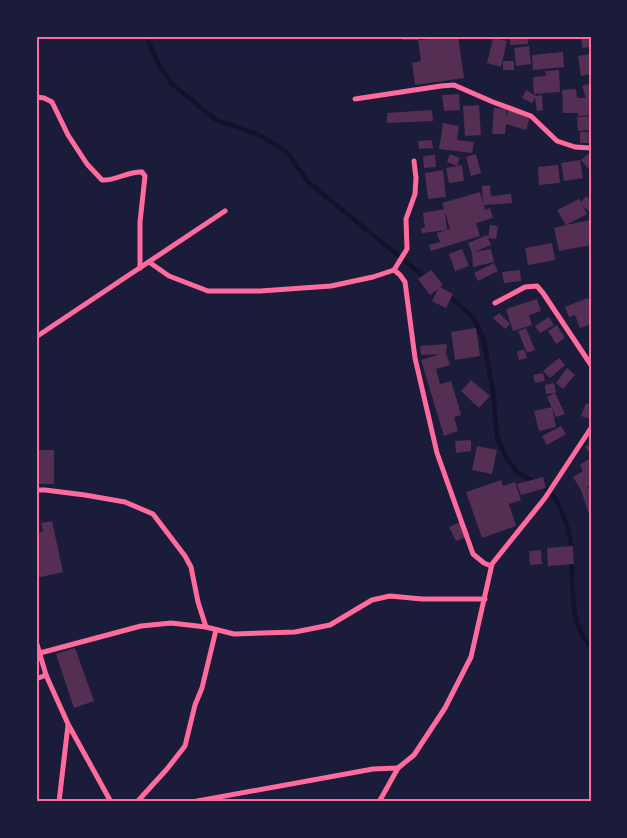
<svg xmlns="http://www.w3.org/2000/svg" width="627" height="838" viewBox="0 0 627 838" font-family="'IBM Plex Sans',sans-serif">
	<style>
		.lines { fill: none; stroke-linecap: round; stroke-linejoin: round }
		.stream { stroke: #12122b; stroke-width: 4.5 }
		.building { fill: #542f53 }
		.minor { stroke: #ff6b9d; stroke-width: 5 }
		.neatline { fill: none; stroke: #ff6b9d; stroke-width: 2 }
	</style>
	<rect width="100%" height="100%" fill="#1b1b3a"/>
	<g class="lines">
		<g class="stream">
			<path d="M146,36L158,63L171,83L216,120L259,135L287,152L308,182L319,191L426,278"/>
			<path d="M448,296L473,317L483,338L493,391L497,437L507,459L518,473L535,482"/>
			<path d="M542,486C560,495 570,532 572,551"/>
			<path d="M572,559C572,585 570,627 591,646"/>
		</g>
	</g>
	<g class="building">
		<path d="M402,36H419V40L458,36L464,78L415,85L412,63L421,61L418,40H402Z"/>
		<path d="M510,36H541V38H528V44L510,45Z"/>
		<path d="M581,36H591V47L582,48Z"/>
		<path d="M493,38L507,41L501,67L487,63Z"/>
		<path d="M529,46L531,64L516,66L514,48Z"/>
		<path d="M563,52L564,67L533,70L532,55Z"/>
		<path d="M591,54V74L581,76L578,56Z"/>
		<rect x="503" y="61" width="11" height="9"/>
		<path d="M559,70L560,92L534,94L533,77L546,76L545,71Z"/>
		<path d="M591,83V115L578,116V113H563L562,90L576,89L577,98H586L582,86Z"/>
		<path d="M526,90L536,96L542,95L543,110L537,111L535,98L532,103L522,98Z"/>
		<path d="M459,94L460,110L444,111L442,95Z"/>
		<path d="M479,105L481,135L465,136L463,106Z"/>
		<path d="M494,108L506,109V116L508,110L530,117L526,130L506,124L505,134H492Z"/>
		<path d="M432,110L433,121L387,123V113Z"/>
		<path d="M591,116V130L578,131L577,117Z"/>
		<path d="M443,123L459,126L457,140L474,142L472,153L439,149Z"/>
		<rect x="580" y="132" width="11" height="11"/>
		<path d="M432,140L433,148L419,149L418,141Z"/>
		<path d="M450,154L460,158L457,166L462,165L464,181L449,183L446,168L457,166L447,162Z"/>
		<path d="M476,154L481,173L471,176L466,157Z"/>
		<path d="M588,154L591,157V172L581,160Z"/>
		<path d="M435,155L436,167L424,168L423,156Z"/>
		<path d="M580,160L583,178L564,181L561,163Z"/>
		<path d="M558,165L560,183L539,185L538,167Z"/>
		<path d="M443,170L446,197L428,199L425,173Z"/>
		<path d="M490,185L491,196L511,194L512,203L484,205L485,210L490,208L493,218L476,223L480,236L431,251L429,245L440,242L437,233L450,229L445,212L447,230L422,233L421,228H425L423,213L444,209L442,203L480,192L483,203L482,186Z"/>
		<path d="M586,196L591,201V213L583,206L587,214L566,225L591,220V245L559,251L554,228L566,225L557,210L579,199L581,202Z"/>
		<path d="M490,225L498,226L496,239L488,238Z"/>
		<path d="M487,235L491,245L474,252L491,249L494,262L473,267L472,253L468,243Z"/>
		<path d="M552,243L555,260L528,265L525,248Z"/>
		<path d="M462,249L469,266L455,271L449,254Z"/>
		<path d="M494,263L498,271L478,281L474,273Z"/>
		<path d="M431,270L443,285L440,287L453,294L446,308L432,301L438,289L430,295L418,279Z"/>
		<path d="M520,270L521,281L504,283L502,272Z"/>
		<path d="M588,298L591,306V324L580,328L575,315L569,317L565,307Z"/>
		<path d="M537,299L541,311L529,315L532,325L513,331L506,309Z"/>
		<path d="M499,313L510,324L505,329L493,318Z"/>
		<path d="M549,317L554,325L540,333L535,326Z"/>
		<path d="M557,325L565,338L556,344L548,331Z"/>
		<path d="M476,328L480,356L455,360L451,332Z"/>
		<path d="M526,328L535,350L527,353L518,331Z"/>
		<path d="M447,344L446,353L450,365L436,369L440,384L451,381L461,415L454,417L458,431L444,436L421,360L440,354L421,355L420,346Z"/>
		<path d="M524,349L527,358L519,360L517,352Z"/>
		<path d="M559,358L565,365L550,378L543,371Z"/>
		<path d="M567,368L575,375L563,389L556,383Z"/>
		<path d="M543,373L545,381L535,383L533,375Z"/>
		<path d="M471,380L490,396L479,408L461,391Z"/>
		<path d="M554,383L556,393L546,394L545,385Z"/>
		<path d="M555,393L565,414L556,417L547,397Z"/>
		<path d="M586,403L591,405V419L581,416Z"/>
		<path d="M552,407L556,427L539,431L534,411Z"/>
		<path d="M561,426L566,434L547,445L542,436Z"/>
		<path d="M471,440V451L456,453L455,441Z"/>
		<path d="M591,443V455L585,447Z"/>
		<path d="M477,446L497,450L492,474L472,470Z"/>
		<rect x="36" y="450" width="18" height="34"/>
		<path d="M590,458L591,485L585,489L591,487V513L589,514L581,490L573,477L583,471L580,465Z"/>
		<path d="M543,477L546,488L521,495L517,484Z"/>
		<path d="M501,480L503,486L515,482L521,500L509,504L516,526L482,538L466,492Z"/>
		<path d="M52,521L63,572L36,578V533L43,531L41,523Z"/>
		<path d="M463,521L470,535L456,541L449,527Z"/>
		<path d="M573,546L574,564L548,566L547,548Z"/>
		<path d="M541,550L542,564L530,565L529,551Z"/>
		<path d="M75,648L94,701L74,708L56,654Z"/>
	</g>
	<g class="lines">
		<g class="minor">
			<path d="M36,97L44,98L52,102L68,135L87,164L102,180C116,181 128,171 142,172L145,176L140,222V268"/>
			<path d="M355,99L441,86L454,85L493,102L531,116L557,141L575,147L591,148"/>
			<path d="M149,262L169,276L208,291H260L331,286L373,277L394,270L400,275L405,282L415,358L437,453L473,554L484,563L491,566"/>
			<path d="M394,270L407,249L406,219L415,194L416,178L414,161"/>
			<path d="M495,303L525,287L537,286L543,293L591,365"/>
			<path d="M36,337L225,211"/>
			<path d="M36,490H45L85,495L125,502L153,514L185,556L191,567L198,602L206,627"/>
			<path d="M36,641L46,675L68,724L111,802"/>
			<path d="M40,653L141,626L171,623L206,627L234,634L295,632L330,625L372,600L390,596L422,599H485"/>
			<path d="M36,679L46,675"/>
			<path d="M59,802L68,725"/>
			<path d="M137,802L167,769L185,746L195,705L202,688L216,630"/>
			<path d="M192,802L373,769L398,768"/>
			<path d="M379,802L398,768L414,755L445,708L471,657L492,564L545,498L591,428"/>
		</g>
	</g>
	<rect width="627" height="838" fill="none" stroke="#1b1b3a" stroke-width="75"/>
	<rect x="38" y="38" width="552" height="762" class="neatline"/>
</svg>
